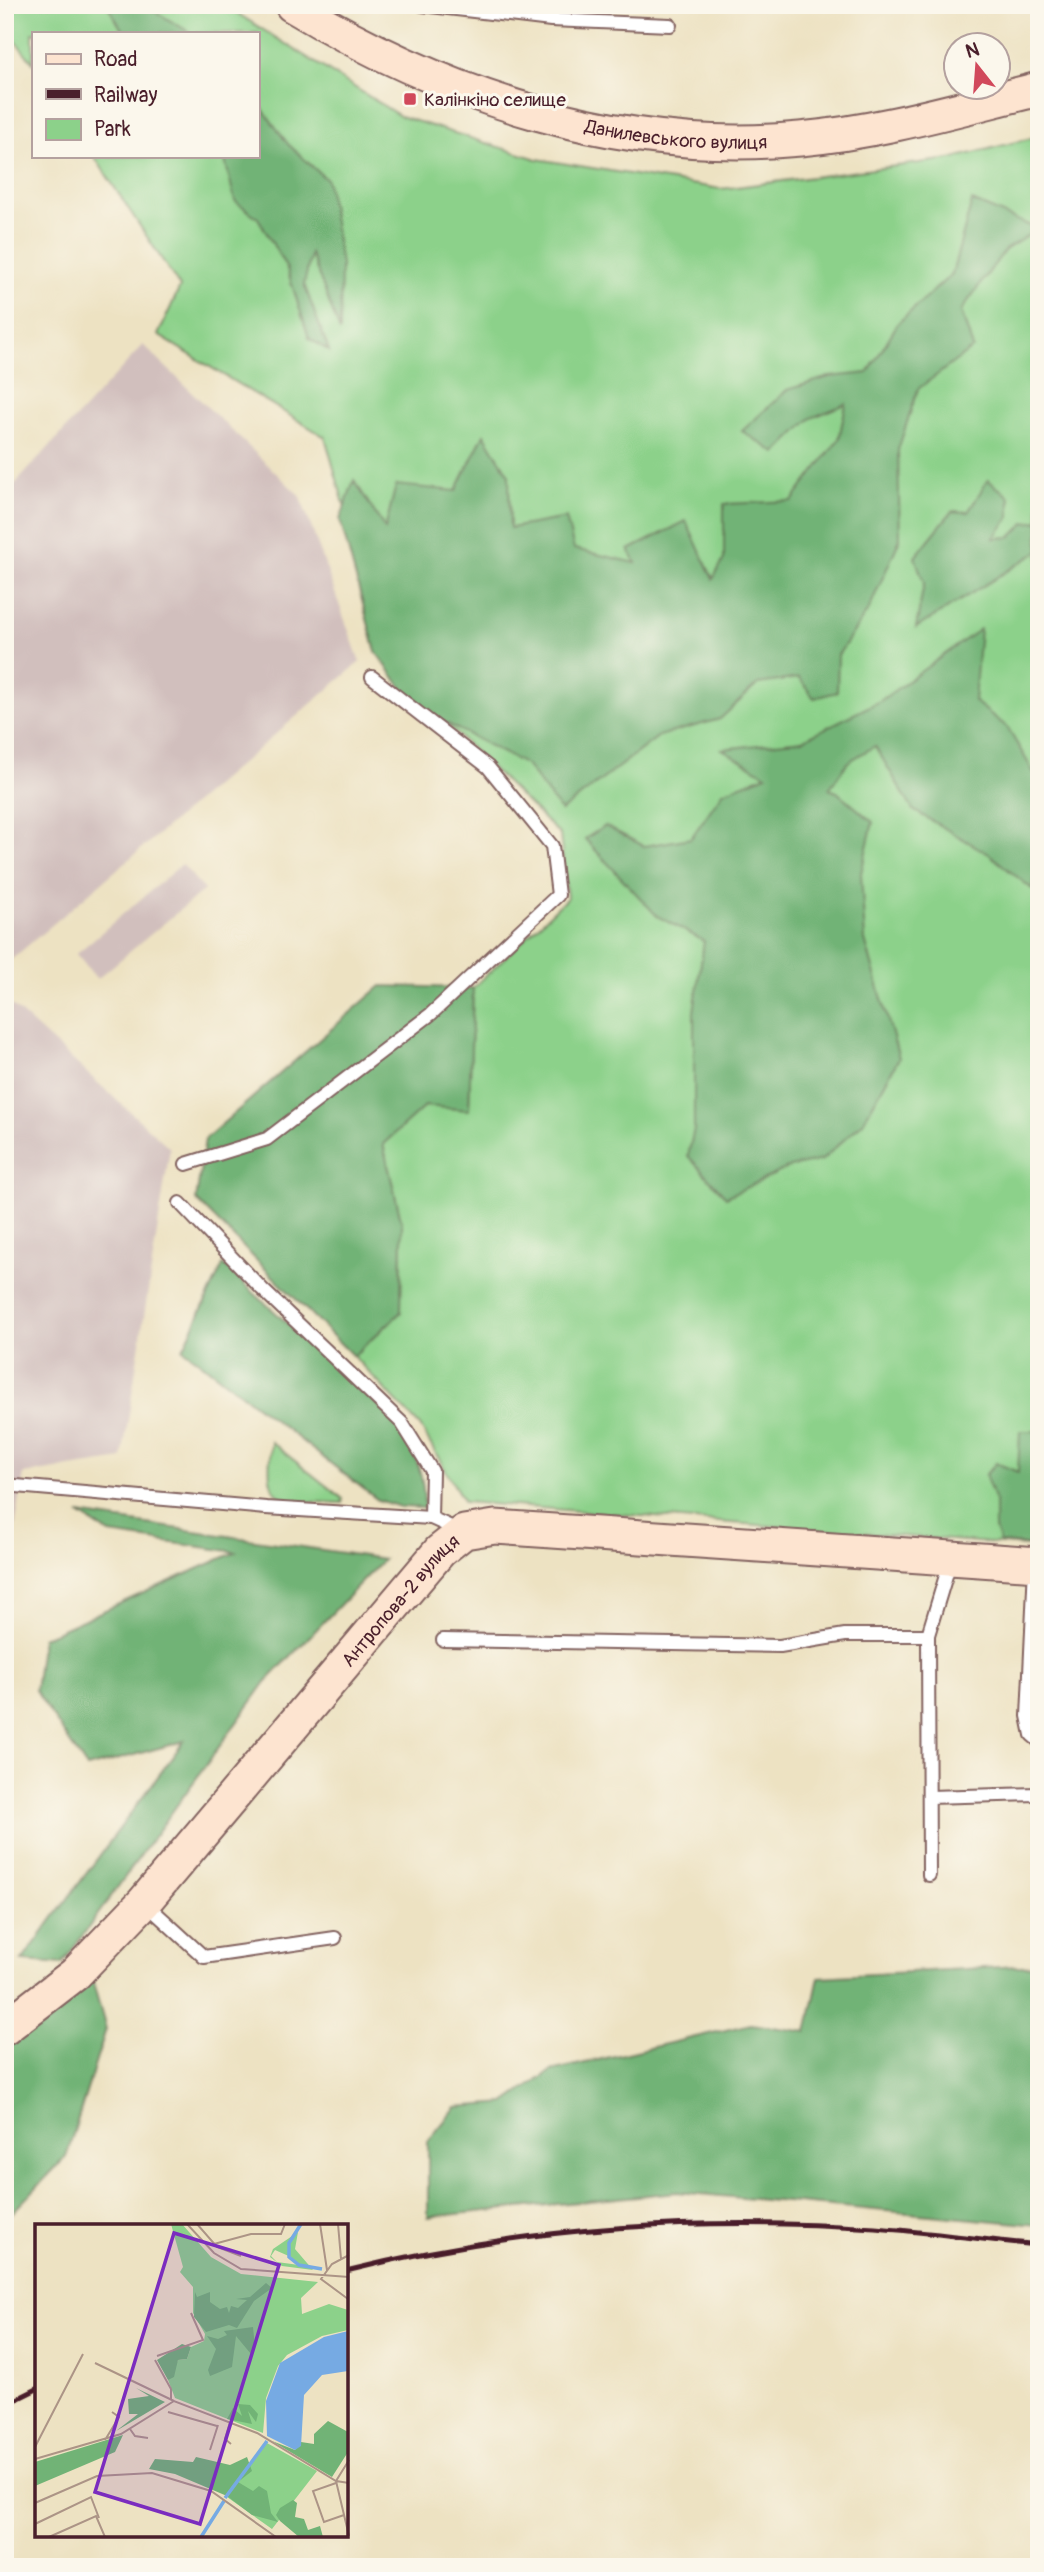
<svg xmlns="http://www.w3.org/2000/svg" width="1044" height="2572" viewBox="0 0 1044 2572" font-family="Pangolin,sans-serif">
	<style>
		.industrial { fill: #d1bfbd }
		.green { fill: #8cd18a; stroke: #6b785a; stroke-width: 2 }
		.forest { fill: #71b376; stroke: #5e6950; stroke-width: 2 }
		.lines { fill: none; stroke-linecap: round; stroke-linejoin: round }
		.lane-casing { stroke: #836360; stroke-width: 16 }
		.secondary-casing { stroke: #836360; stroke-width: 37 }
		.lane { stroke: #fff; stroke-width: 12 }
		.secondary { stroke: #fde4d0; stroke-width: 33 }
		.rail { stroke: #4a1f2b; stroke-width: 5 }
		.poi-dot { fill: #d1495b; stroke: #fbf7ec; stroke-width: 2.5 }
		.labels { text-anchor: middle; stroke-width: 6; stroke-linejoin: round; paint-order: stroke }
		.poi-label { font-size: 19px; fill: #4a1f2b; stroke: #fbf7ec; text-anchor: start }
		.street-label { font-size: 19px; fill: #4a1f2b; stroke: #fbf7ec }
		.inset-river { fill: none; stroke: #76aae3; stroke-width: 3.5 }
		.inset-road { fill: none; stroke: #ac9486; stroke-width: 2 }
		.view { fill: #7b2cbf; fill-opacity: 0.15; stroke: #7b2cbf; stroke-width: 3.5 }
		.inset-edge { fill: none; stroke: #4a1f2b; stroke-width: 3.5 }
	</style>
	<rect width="100%" height="100%" fill="#fbf7ec"/>
	<filter id="ink" filterUnits="userSpaceOnUse"><feTurbulence type="fractalNoise" baseFrequency=".0143" numOctaves="2"/><feDisplacementMap in="SourceGraphic" scale="14" xChannelSelector="R" yChannelSelector="G"/><feConvolveMatrix kernelMatrix="1 2 1 2 8 2 1 2 1" color-interpolation-filters="sRGB"/></filter>
	<filter id="wash" filterUnits="userSpaceOnUse"><feTurbulence type="fractalNoise" baseFrequency=".00686" numOctaves="4" result="noise"/><feDisplacementMap in="SourceGraphic" scale="28" xChannelSelector="R" yChannelSelector="G"/><feGaussianBlur stdDeviation="1.57" result="paint"/><feColorMatrix in="noise" values="0 0 0 0 0 0 0 0 0 0 0 0 0 0 0 0 0 1.4 0 .05"/><feComposite in="paint" operator="in"/></filter>
	<g filter="url(#wash)">
		<rect width="100%" height="100%" fill="#ede2c2"/>
		<g class="industrial">
			<path d="M143,345L300,496L360,662L5,965V495Z"/>
			<path d="M182,864L204,890L97,979L76,954Z"/>
			<path d="M5,999L170,1148L122,1459L24,1474L5,1587Z"/>
		</g>
		<g class="green">
			<path d="M5,5H224L400,116L537,159L721,189L950,159L1039,136V1547L464,1502L420,1426L353,1356L401,1312L402,1224L383,1144L425,1106L469,1110L473,988L567,898L560,835L391,670L325,437L158,335L180,287L94,156H257V33H33V63L5,28Z"/>
			<path d="M271,1442L343,1499L342,1503L287,1501C263,1489 270,1465 271,1442Z"/>
		</g>
		<g class="forest">
			<path d="M111,5H144L191,33H124L109,8Z"/>
			<path d="M257,101L288,144L327,180L341,265L340,332L311,254L304,284L329,351L309,338L287,269L258,218L235,201L224,156H257Z"/>
			<path d="M972,201L1038,229L1005,250L961,311L973,348L918,389L898,450L900,539L869,609L838,655L837,692L814,698L799,678L758,684L720,719L659,736L561,811L526,765L416,707L376,652L340,520L354,480L385,529L396,485L456,491L484,434L509,475L510,528L566,518L574,549L636,563L629,550L686,521L713,579L724,559V504L792,501L839,439L846,404L811,418L776,453L742,431L787,390L829,377L868,373L898,323L952,274Z"/>
			<path d="M988,480L1010,497V517L994,538L1011,537L1025,523L1039,521V551L916,628L924,583L915,557L952,511L968,512Z"/>
			<path d="M980,629L974,701L1007,727L1039,781V865L1032,889L989,854L913,810L875,746L848,762L829,789L837,792L873,822L861,873L865,940L899,1058L863,1122L822,1160L790,1167L726,1197L688,1156L694,1129V1012L704,941L657,916L585,839L605,826L644,846L691,838L723,792L766,775L722,749L802,740L880,701Z"/>
			<path d="M381,986L473,988L469,1110L425,1106L383,1144L402,1224L401,1312L353,1356L196,1200L205,1139Z"/>
			<path d="M223,1265L400,1425C415,1453 425,1476 424,1508L400,1507L378,1500L183,1349Z"/>
			<path d="M1020,1431H1036L1039,1436V1546L1000,1543L995,1529V1501L985,1475L996,1463L1018,1472Z"/>
			<path d="M79,1514L384,1559L266,1682L62,1964L22,1961L184,1741L87,1768L35,1690L42,1638L236,1552L110,1534Z"/>
			<path d="M1039,1965V2225L677,2192L428,2217V2141L456,2107L505,2103L551,2071L751,2024L807,2032L819,1977Z"/>
			<path d="M92,1979L106,2029L66,2157L5,2220V2050Z"/>
		</g>
	</g>
	<g filter="url(#ink)">
		<g class="lines">
			<defs>
				<g id="lane">
					<path d="M422,5L551,20L670,25"/>
					<path d="M515,10L544,5"/>
					<path d="M186,1164L267,1139L431,1014L558,895L552,846L488,767L372,677"/>
					<path d="M180,1203L262,1289L402,1423L432,1471L431,1518"/>
					<path d="M5,1485L266,1508L431,1518L460,1531"/>
					<path d="M1035,1566L1028,1716L1032,1735L1039,1741"/>
					<path d="M443,1640L780,1646L845,1635H928"/>
					<path d="M929,1797L1039,1794"/>
					<path d="M929,1875L928,1635L951,1559"/>
					<path d="M144,1902L204,1957L335,1938"/>
				</g>
				<g id="secondary">
					<path id="s1" d="M292,5C445,97 621,156 800,139C880,132 961,108 1039,89"/>
					<path id="s2" d="M5,2028L75,1974L144,1902L440,1551L464,1532L495,1527L1039,1564"/>
				</g>
			</defs>
			<use href="#lane" class="lane-casing"/>
			<use href="#secondary" class="secondary-casing"/>
			<use href="#lane" class="lane"/>
			<use href="#secondary" class="secondary"/>
			<g class="rail">
				<path d="M346,2271C519,2227 697,2216 875,2228C929,2232 984,2240 1039,2245"/>
				<path d="M5,2405L37,2389"/>
			</g>
		</g>
	</g>
	<rect class="poi-dot" x="403" y="92" width="14" height="14" rx="3.5"/>
	<g class="labels">
		<g class="poi-label">
			<text x="424" y="106">Калінкіно селище</text>
		</g>
		<g class="street-label">
			<text dy="7" stroke="none"><textPath href="#s1" startOffset="410">Данилевського вулиця</textPath></text>
			<text dy="7" stroke="none"><textPath href="#s2" startOffset="584">Антропова-2 вулиця</textPath></text>
		</g>
	</g>
	<g transform="translate(35 2224)">
		<rect width="313" height="313" fill="#ede2c2"/>
		<path d="M136,0H147L176,33L206,50L283,58L266,74L267,90L294,80L313,86V106L287,112L252,131L243,142L231,174L228,209L140,174L133,156L143,136L152,135L156,123L169,117L170,110L158,89V63L145,48L148,43ZM263,8L260,25L278,46L247,42L235,33L238,25ZM240,26L256,33L264,41L242,38L236,32ZM232,219L282,247L237,305L192,273Z" fill="#8cd18a" fill-rule="evenodd"/>
		<path d="M231,59L237,64L219,77L202,104L194,101L171,108L159,93L160,68L162,73L175,68V78L185,85L192,83L194,89L196,82L203,84L212,76L201,75L215,73ZM218,103L220,123L216,130L201,112L197,143L175,152L173,146L181,125L172,112L183,115L192,111L189,107ZM147,120L156,123L152,135L143,136L139,153L133,156L122,136ZM101,164L130,178L81,207L103,190H94L93,175L114,172ZM203,180L215,181L223,190L221,198L213,187L217,200L192,195L198,184L207,192ZM293,197L313,208V228L297,253L237,217L260,226L266,218L279,220V210ZM88,211L80,228L0,262V238ZM161,233L195,241L212,233L217,247L203,258L218,267L224,262L232,267L236,289L243,298L217,291L192,272L140,250L114,245L120,235L158,238ZM258,276L262,279L260,293L269,295L273,306L285,302L288,313H264L245,297L241,291L245,284Z" fill="#71b376"/>
		<path d="M313,107V147L287,151L269,171L266,222L260,226L232,212L231,177L245,139L289,113Z" fill="#76aae3"/>
		<path class="inset-river" d="M266,0L254,19V33L264,41L287,45M190,274L232,217M166,313L189,277"/>
		<path class="inset-road" d="M152,0L179,29L206,45L314,53M162,0L182,23L206,32M285,0L292,46M303,0L306,35M179,20L216,10H246L250,0M313,75L286,55L297,40L314,31M122,132L168,116L156,89M120,136L136,165V175M60,139L139,177M133,188L182,202M195,198L190,215L196,220M95,205L100,212L113,214M70,216L84,193L77,188M0,223L48,130M175,226L183,201M0,235L86,210L139,177L222,209L301,257L314,259M301,257L314,312M301,257L314,236M301,259L278,267L289,298L309,291M0,279L62,252L117,249L176,267L241,313M0,300L56,273L64,294M14,313L61,292L70,313"/>
		<path class="view" d="M139,9L244,41L165,300L60,268Z"/>
		<rect width="313" height="313" class="inset-edge"/>
	</g>
	<rect width="1044" height="2572" fill="none" stroke="#fbf7ec" stroke-width="28"/>
	<rect x="32" y="32" width="228" height="126" fill="#fbf7ec" stroke="#b4a19f" stroke-width="2"/>
	<rect x="46" y="54" width="35" height="10" fill="#fde4d0" stroke="#b4a19f" stroke-width="2"/>
	<text x="94" y="66" font-size="21" fill="#4a1f2b">Road</text>
	<rect x="46" y="89" width="35" height="10" fill="#4a1f2b" stroke="#b4a19f" stroke-width="2"/>
	<text x="94" y="102" font-size="21" fill="#4a1f2b">Railway</text>
	<rect x="46" y="119" width="35" height="21" fill="#8cd18a" stroke="#b4a19f" stroke-width="2"/>
	<text x="94" y="136" font-size="21" fill="#4a1f2b">Park</text>
	<g transform="translate(977 66) rotate(343)"><circle r="33" fill="#fbf7ec" stroke="#b4a19f" stroke-width="2"/>
	<path d="M0-5L12 26L0 18L-12 26Z" fill="#d1495b"/>
	<text y="-10" font-size="19" font-weight="bold" text-anchor="middle" fill="#4a1f2b">N</text>
	</g>
</svg>
